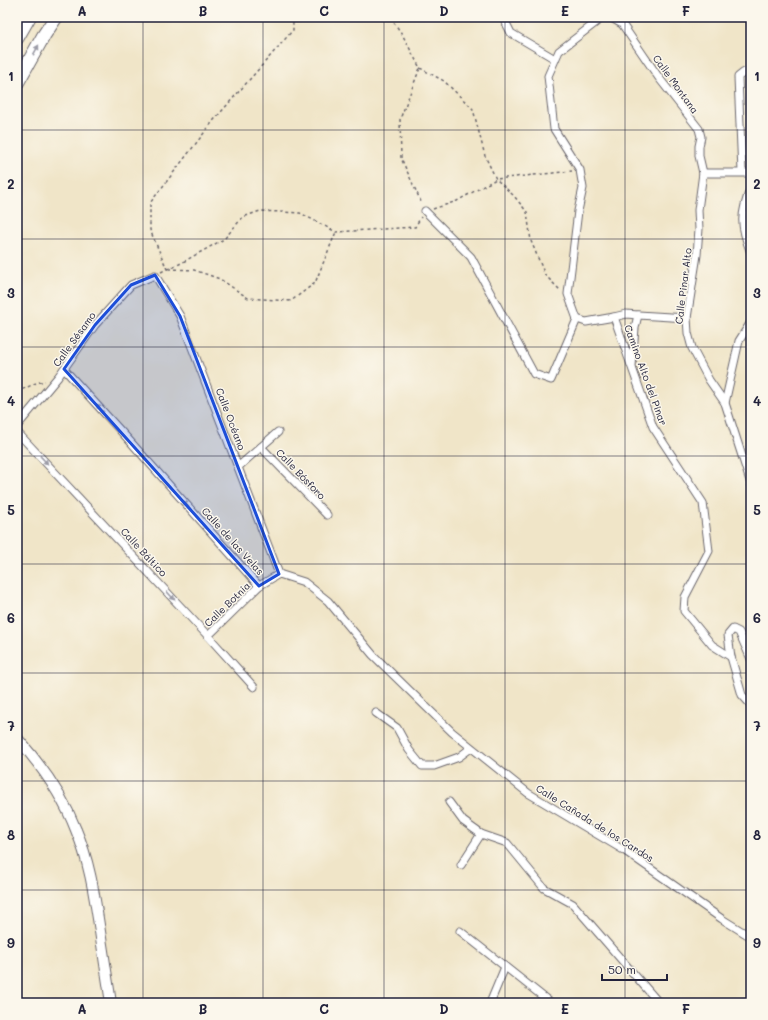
<svg xmlns="http://www.w3.org/2000/svg" width="768" height="1020" viewBox="0 0 768 1020" font-family="Mali,sans-serif">
	<style>
		.lines { fill: none; stroke-linecap: round; stroke-linejoin: round }
		.minor-casing { stroke: #6a666c; stroke-width: 9 }
		.secondary-casing { stroke: #6a666c; stroke-width: 12 }
		.motorway-casing { stroke: #6a666c; stroke-width: 15 }
		.path { stroke: #6a666c; stroke-width: 1.5; stroke-dasharray: 3 3; stroke-linecap: butt }
		.minor { stroke: #fff; stroke-width: 7 }
		.secondary { stroke: #fff; stroke-width: 10 }
		.motorway { stroke: #fff; stroke-width: 13 }
		.oneway { fill: #9c9ca7 }
		.marked { fill: #1d4ed8; fill-opacity: 0.2; stroke: #1d4ed8; stroke-width: 3; stroke-linejoin: round }
		.grid { fill: none; stroke: #22223b; stroke-width: 1; stroke-opacity: 0.55 }
		.labels { text-anchor: middle; stroke-width: 3; stroke-linejoin: round; paint-order: stroke }
		.street-label { font-size: 10px; fill: #22223b; stroke: #fbf7ec }
		.neatline { fill: none; stroke: #22223b; stroke-width: 1.5 }
		.grid-label { font-size: 13px; text-anchor: middle; font-weight: bold; fill: #22223b }
	</style>
	<rect width="100%" height="100%" fill="#fbf7ec"/>
	<filter id="ink" filterUnits="userSpaceOnUse"><feTurbulence type="fractalNoise" baseFrequency=".025" numOctaves="2"/><feDisplacementMap in="SourceGraphic" scale="8" xChannelSelector="R" yChannelSelector="G"/><feConvolveMatrix kernelMatrix="1 2 1 2 8 2 1 2 1" color-interpolation-filters="sRGB"/></filter>
	<filter id="wash" filterUnits="userSpaceOnUse"><feTurbulence type="fractalNoise" baseFrequency=".012" numOctaves="4" result="noise"/><feDisplacementMap in="SourceGraphic" scale="16" xChannelSelector="R" yChannelSelector="G"/><feGaussianBlur stdDeviation="0.9" result="paint"/><feColorMatrix in="noise" values="0 0 0 0 0 0 0 0 0 0 0 0 0 0 0 0 0 1.4 0 .05"/><feComposite in="paint" operator="in"/></filter>
	<g filter="url(#wash)">
		<rect width="100%" height="100%" fill="#f0e5c8"/>
	</g>
	<g filter="url(#ink)">
		<g class="lines">
			<defs>
				<g id="minor">
					<path d="M503,17L511,33L555,59"/>
					<path d="M603,17L559,51L548,76L554,129L580,170L583,188L578,211L568,294L577,319L586,322L614,317L653,427L703,503L709,551L685,597L684,611L712,645L731,657"/>
					<path d="M610,17L622,24L659,78L699,129L701,137L699,146V156L703,173L698,210L699,229L697,255L687,318L688,333L692,348L709,380L725,403L751,484"/>
					<path d="M742,172L738,77L743,73L751,69"/>
					<path d="M703,173H751"/>
					<path d="M751,187C740,215 740,225 751,253"/>
					<path d="M425,211L471,257L534,374L551,380L577,319"/>
					<path d="M614,317L626,314L638,315"/>
					<path d="M632,366L635,328L638,315L687,318"/>
					<path d="M64,369L128,439L259,586"/>
					<path d="M725,403L739,341L751,322"/>
					<path d="M17,426L58,377L95,325L131,285L155,275L180,316L279,574"/>
					<path d="M17,432L208,636L254,687"/>
					<path d="M261,447L327,515"/>
					<path d="M238,467L278,432"/>
					<path d="M208,636L259,586L279,574L304,582L328,601L373,655L452,732L528,793L625,851L722,919L751,937"/>
					<path d="M751,659L739,632L733,629L728,635L731,657L742,695L751,705"/>
					<path d="M376,713L397,728L409,750L422,766H434L459,757L471,748"/>
					<path d="M449,802L463,821L474,829L481,834L507,843L544,888L573,904L659,1003"/>
					<path d="M461,865L481,834"/>
					<path d="M460,931L551,1003"/>
					<path d="M490,1003L505,967"/>
				</g>
				<path id="secondary" d="M17,738C41,765 63,796 76,830C89,860 94,893 99,925C103,951 107,977 111,1003"/>
				<g id="motorway">
					<path d="M17,38L29,17"/>
					<path d="M17,83L44,35L56,17"/>
				</g>
			</defs>
			<use href="#minor" class="minor-casing"/>
			<use href="#secondary" class="secondary-casing"/>
			<use href="#motorway" class="motorway-casing"/>
			<g class="path">
				<path d="M390,17L402,34L420,68L400,119L401,158L422,204"/>
				<path d="M420,68L444,81L473,109L485,156L496,179L514,196L527,212L531,241L545,275L560,290"/>
				<path d="M433,209L457,201L496,179L572,171"/>
				<path d="M167,269L174,267L224,239L243,217L260,211L300,213L336,232L415,227L421,217"/>
				<path d="M169,269L194,270L220,279L248,298L291,301L315,283L336,232"/>
				<path d="M161,272L167,269L150,230V203L214,120L293,30V17"/>
				<path d="M17,392L36,383L45,381"/>
			</g>
			<use href="#minor" class="minor"/>
			<use href="#secondary" class="secondary"/>
			<use href="#motorway" class="motorway"/>
		</g>
		<defs><path id="oneway-solid" d="M-6-.8H1V-3.2L6.5 0L1 3.2V.8H-6Z"/></defs>
		<g class="oneway">
			<use href="#oneway-solid" transform="translate(36 50) rotate(-61)"/>
			<use href="#oneway-solid" transform="translate(100 408) rotate(-133)"/>
			<use href="#oneway-solid" transform="translate(44 460) rotate(47)"/>
			<use href="#oneway-solid" transform="translate(187 505) rotate(-132)"/>
			<use href="#oneway-solid" transform="translate(171 596) rotate(47)"/>
		</g>
	</g>
	<path class="marked" d="M155,275L180,316L279,574L259,586L64,369L95,325L131,285Z"/>
	<path class="grid" d="M143,17V1003M263,17V1003M384,17V1003M505,17V1003M625,17V1003M17,130H751M17,239H751M17,347H751M17,456H751M17,564H751M17,673H751M17,781H751M17,890H751"/>
	<g class="labels">
		<g class="street-label">
			<text transform="translate(676 84) rotate(54)" y="4">Calle Montana</text>
			<text transform="translate(683 286) rotate(-83)" y="4">Calle Pinar Alto</text>
			<text transform="translate(74 339) rotate(-54)" y="4">Calle Sésamo</text>
			<text transform="translate(646 375) rotate(70)" y="4">Camino Alto del Pinar</text>
			<text transform="translate(231 419) rotate(69)" y="4">Calle Océano</text>
			<text transform="translate(301 474) rotate(46)" y="4">Calle Bósforo</text>
			<text transform="translate(233 541) rotate(48)" y="4">Calle de las Velas</text>
			<text transform="translate(144 552) rotate(47)" y="4">Calle Báltico</text>
			<text transform="translate(227 604) rotate(-44)" y="4">Calle Botnia</text>
			<text transform="translate(595 823) rotate(32)" y="4">Calle Cañada de los Cardos</text>
		</g>
	</g>
	<rect width="768" height="1020" fill="none" stroke="#fbf7ec" stroke-width="44"/>
	<path d="M602 974v6h65v-6" fill="none" stroke="#22223b" stroke-width="2"/>
	<text x="608" y="974" font-size="12" fill="#22223b" stroke="#fbf7ec" stroke-width="3" paint-order="stroke">50 m</text>
	<rect x="22" y="22" width="724" height="976" class="neatline"/>
	<g class="grid-label">
		<text x="82" y="16">A</text>
		<text x="203" y="16">B</text>
		<text x="324" y="16">C</text>
		<text x="444" y="16">D</text>
		<text x="565" y="16">E</text>
		<text x="686" y="16">F</text>
		<text x="11" y="81">1</text>
		<text x="757" y="81">1</text>
		<text x="11" y="189">2</text>
		<text x="757" y="189">2</text>
		<text x="11" y="298">3</text>
		<text x="757" y="298">3</text>
		<text x="11" y="406">4</text>
		<text x="757" y="406">4</text>
		<text x="11" y="515">5</text>
		<text x="757" y="515">5</text>
		<text x="11" y="623">6</text>
		<text x="757" y="623">6</text>
		<text x="11" y="731">7</text>
		<text x="757" y="731">7</text>
		<text x="11" y="840">8</text>
		<text x="757" y="840">8</text>
		<text x="11" y="948">9</text>
		<text x="757" y="948">9</text>
		<text x="82" y="1014">A</text>
		<text x="203" y="1014">B</text>
		<text x="324" y="1014">C</text>
		<text x="444" y="1014">D</text>
		<text x="565" y="1014">E</text>
		<text x="686" y="1014">F</text>
	</g>
</svg>
